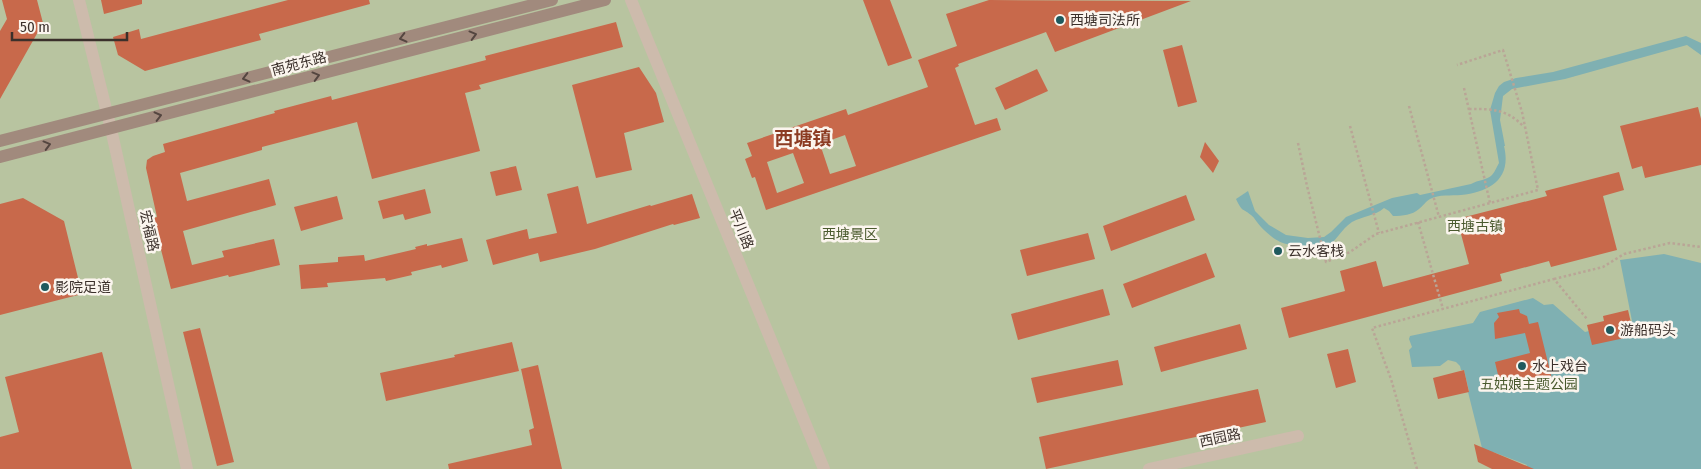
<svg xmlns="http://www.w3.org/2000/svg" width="1701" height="469" font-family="'Fira Sans Condensed','Noto Sans SC',sans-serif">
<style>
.green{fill:#b8c4a0}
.water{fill:#7fb0b2}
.building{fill:#c8694b;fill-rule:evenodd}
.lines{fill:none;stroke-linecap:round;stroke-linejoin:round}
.path{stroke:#b9a596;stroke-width:2.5;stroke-dasharray:2.5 2.5;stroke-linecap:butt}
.minor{stroke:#cdbbac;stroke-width:12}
.tertiary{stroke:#cdbbac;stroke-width:12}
.secondary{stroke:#a18a7d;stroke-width:12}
.oneway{stroke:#544640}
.poi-dot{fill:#1f5a5e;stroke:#fbf5ee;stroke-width:2}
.labels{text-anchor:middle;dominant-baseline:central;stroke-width:5;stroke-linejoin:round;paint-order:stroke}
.poi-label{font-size:14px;fill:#3b302b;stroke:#fbf5ee;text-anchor:start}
.street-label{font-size:14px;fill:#3b302b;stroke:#fbf5ee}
.park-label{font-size:14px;fill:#4a5a2e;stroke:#fbf5ee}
.district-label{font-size:19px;font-weight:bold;fill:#8c3b22;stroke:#fbf5ee}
</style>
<rect width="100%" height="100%" fill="#f4ebe1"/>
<path class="green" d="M 0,0 L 1701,0 L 1701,469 L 0,469 Z"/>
<path class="water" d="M 1686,36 L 1701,43 L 1701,55 L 1687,45 L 1565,79 L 1512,89 L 1503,96 L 1500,120 L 1505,146 L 1504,146 C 1512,179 1490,192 1461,195 C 1451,196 1439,194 1430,199 C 1426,201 1423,206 1419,209 C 1412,215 1403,216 1393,216 L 1389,211 L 1384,208 C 1375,216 1363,216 1352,222 C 1341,229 1336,243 1324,248 C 1318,250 1314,246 1309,246 C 1285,246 1278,244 1261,227 C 1257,223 1255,218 1251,215 C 1241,207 1243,213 1236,199 L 1248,191 L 1255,211 L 1269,225 L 1286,235 L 1308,238 L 1324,237 L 1331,232 L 1346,217 L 1392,198 L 1417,193 L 1420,195 L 1471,184 C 1478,180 1487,180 1492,175 C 1495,172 1497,166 1499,163 L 1490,110 L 1495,93 L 1499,86 L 1504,82 L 1516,78 L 1553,72 Z
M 1664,254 L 1701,263 L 1701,469 L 1525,469 L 1527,465 L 1493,452 L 1484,456 L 1468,392 L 1469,391 L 1464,370 L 1461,370 L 1460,366 L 1456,362 L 1448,360 L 1440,366 L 1412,367 L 1409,350 L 1412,347 L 1409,339 L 1410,336 L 1473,323 L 1480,312 L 1533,298 L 1544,305 L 1553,304 L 1585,332 L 1632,321 L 1620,260 Z"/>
<path class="building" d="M 2,0 L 37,0 L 43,23 L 0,99 L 0,31 L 7,19 Z
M 101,0 L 142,0 L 142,4 L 104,14 Z
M 288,0 L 369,0 L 370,4 L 259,34 L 261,40 L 145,71 L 118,55 L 113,37 L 139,29 L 141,39 Z
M 863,0 L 890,0 L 912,58 L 888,66 Z
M 989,0 L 1191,1 L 1055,52 L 1046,32 L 958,64 L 959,66 L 955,68 L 975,125 L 997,118 L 1001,130 L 766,210 L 755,177 L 752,178 L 745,159 L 752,156 L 747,143 L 846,109 L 848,115 L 928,87 L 918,60 L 957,46 L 946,14 ZM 845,135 L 856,166 L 830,174 L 820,144 ZM 793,153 L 804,183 L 777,193 L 767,162 Z
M 616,22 L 623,47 L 479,85 L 481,89 L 465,93 L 480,151 L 372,179 L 357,122 L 262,147 L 262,150 L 180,173 L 187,201 L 269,179 L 276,205 L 183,231 L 192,265 L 224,257 L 222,251 L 274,239 L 280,265 L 229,277 L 228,275 L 171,289 L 153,218 L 157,217 L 146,168 L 147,160 L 153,156 L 165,152 L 163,144 L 275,113 L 274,111 L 331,96 L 332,100 L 486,60 L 485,56 Z
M 1182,45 L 1197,102 L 1178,107 L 1163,50 Z
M 639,67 L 656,93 L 664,122 L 624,133 L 632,170 L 596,178 L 572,85 Z
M 1037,69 L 1048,91 L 1005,110 L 995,88 Z
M 1698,107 L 1701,119 L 1701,165 L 1645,178 L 1642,166 L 1632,169 L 1620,126 Z
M 1205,142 L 1219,161 L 1213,173 L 1200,157 Z
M 516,166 L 522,190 L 496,196 L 490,172 Z
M 1619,172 L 1624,190 L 1603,196 L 1617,250 L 1551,267 L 1549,261 L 1500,274 L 1502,281 L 1289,338 L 1281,308 L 1345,291 L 1340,271 L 1376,261 L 1383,287 L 1469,264 L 1457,219 L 1547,196 L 1545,191 Z
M 578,186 L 587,224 L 650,205 L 651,206 L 692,194 L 700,218 L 674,225 L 673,224 L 595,249 L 540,262 L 538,253 L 493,265 L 486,240 L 527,229 L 529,239 L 557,233 L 547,194 Z
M 425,189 L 431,213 L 405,220 L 403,214 L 383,219 L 378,201 Z
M 1186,195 L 1195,220 L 1111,251 L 1103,226 Z
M 337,196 L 343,219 L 301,231 L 294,207 Z
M 23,198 L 64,221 L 82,294 L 0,315 L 0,204 Z
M 1088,233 L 1095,259 L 1027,276 L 1020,250 Z
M 462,238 L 468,261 L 442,268 L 441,265 L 411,272 L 412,275 L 386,281 L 385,278 L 327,283 L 328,287 L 301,289 L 299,265 L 338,262 L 338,257 L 364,255 L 365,261 L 416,249 L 415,247 L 427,244 L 427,246 Z
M 1206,253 L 1215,277 L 1132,308 L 1123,284 Z
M 1103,289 L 1110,315 L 1018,340 L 1011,314 Z
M 1519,309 L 1520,313 L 1527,316 L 1529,324 L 1538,322 L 1552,379 L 1502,392 L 1495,362 L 1530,353 L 1525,333 L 1495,339 L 1494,323 L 1499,317 L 1497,313 Z
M 1628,310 L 1634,336 L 1592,345 L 1587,325 L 1604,321 L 1603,316 Z
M 1240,324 L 1247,349 L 1161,372 L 1154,347 Z
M 200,328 L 234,462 L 217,466 L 183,332 Z
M 512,342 L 519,371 L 386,401 L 380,373 L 455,357 L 454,355 Z
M 1348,349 L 1356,382 L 1336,388 L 1327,354 Z
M 102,352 L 132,469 L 0,469 L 0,437 L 19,432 L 5,377 Z
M 1118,360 L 1123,385 L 1037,403 L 1031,378 Z
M 538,365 L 562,469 L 449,469 L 448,464 L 532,445 L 529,430 L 534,428 L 521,369 Z
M 1464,370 L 1469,392 L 1438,399 L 1433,378 Z
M 1258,389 L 1266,422 L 1046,469 L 1039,437 Z
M 1474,444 L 1534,469 L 1492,469 L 1478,462 Z"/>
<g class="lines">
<path class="path" d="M 1464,88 L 1490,203
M 1409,106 L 1439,217
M 1469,109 C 1493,109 1507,109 1524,127
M 1350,126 L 1379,233
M 1298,143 L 1307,186 L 1326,262 L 1350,252 L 1376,234 L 1538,190 L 1522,112 L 1503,50 L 1457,65
M 1418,222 L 1443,309
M 1554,279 L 1603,267 L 1624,254 L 1670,243 L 1701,247
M 1417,469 L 1391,379 L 1372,328 L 1554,279 L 1587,319"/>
<path class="minor" d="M 631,0 L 824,469
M 111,129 L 187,469
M 1149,469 L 1298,436"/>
<path class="tertiary" d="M 79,0 L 111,129"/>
<path class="secondary" d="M 0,141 L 552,0
M 0,157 L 605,0"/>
</g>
<defs><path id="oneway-chevron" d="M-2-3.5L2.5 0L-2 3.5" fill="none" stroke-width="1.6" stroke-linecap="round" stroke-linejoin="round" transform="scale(1.25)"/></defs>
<g class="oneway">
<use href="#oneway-chevron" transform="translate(473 35) rotate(-15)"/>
<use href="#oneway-chevron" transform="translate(403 38) rotate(166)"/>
<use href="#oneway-chevron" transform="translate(316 76) rotate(-15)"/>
<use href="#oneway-chevron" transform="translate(246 78) rotate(166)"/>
<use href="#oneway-chevron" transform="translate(158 116) rotate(-14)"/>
<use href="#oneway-chevron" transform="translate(47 145) rotate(-15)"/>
</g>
<g class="poi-dot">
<circle cx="1060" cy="20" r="5"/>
<circle cx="1278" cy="251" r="5"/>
<circle cx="45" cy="287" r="5"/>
<circle cx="1610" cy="330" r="5"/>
<circle cx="1522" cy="366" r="5"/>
</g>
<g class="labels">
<g class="poi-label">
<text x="1070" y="20">西塘司法所</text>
<text x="1288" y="251">云水客栈</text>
<text x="55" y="287">影院足道</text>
<text x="1620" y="330">游船码头</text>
<text x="1532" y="366">水上戏台</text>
</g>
<g class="street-label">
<text transform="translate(299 64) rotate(-15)">南苑东路</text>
<text transform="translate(741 229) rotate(68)">平川路</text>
<text transform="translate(149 231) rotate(77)">宏福路</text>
<text transform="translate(1220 438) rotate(-12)">西园路</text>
</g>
<g class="park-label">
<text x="1475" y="226">西塘古镇</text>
<text x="850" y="234">西塘景区</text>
<text x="1529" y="384">五姑娘主题公园</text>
</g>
<g class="district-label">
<text x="803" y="138">西塘镇</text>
</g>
</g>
<path d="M12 32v8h115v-8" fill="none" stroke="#3b302b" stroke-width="2.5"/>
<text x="20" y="32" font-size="15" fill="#3b302b" stroke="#fbf5ee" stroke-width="4" paint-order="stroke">50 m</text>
</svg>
